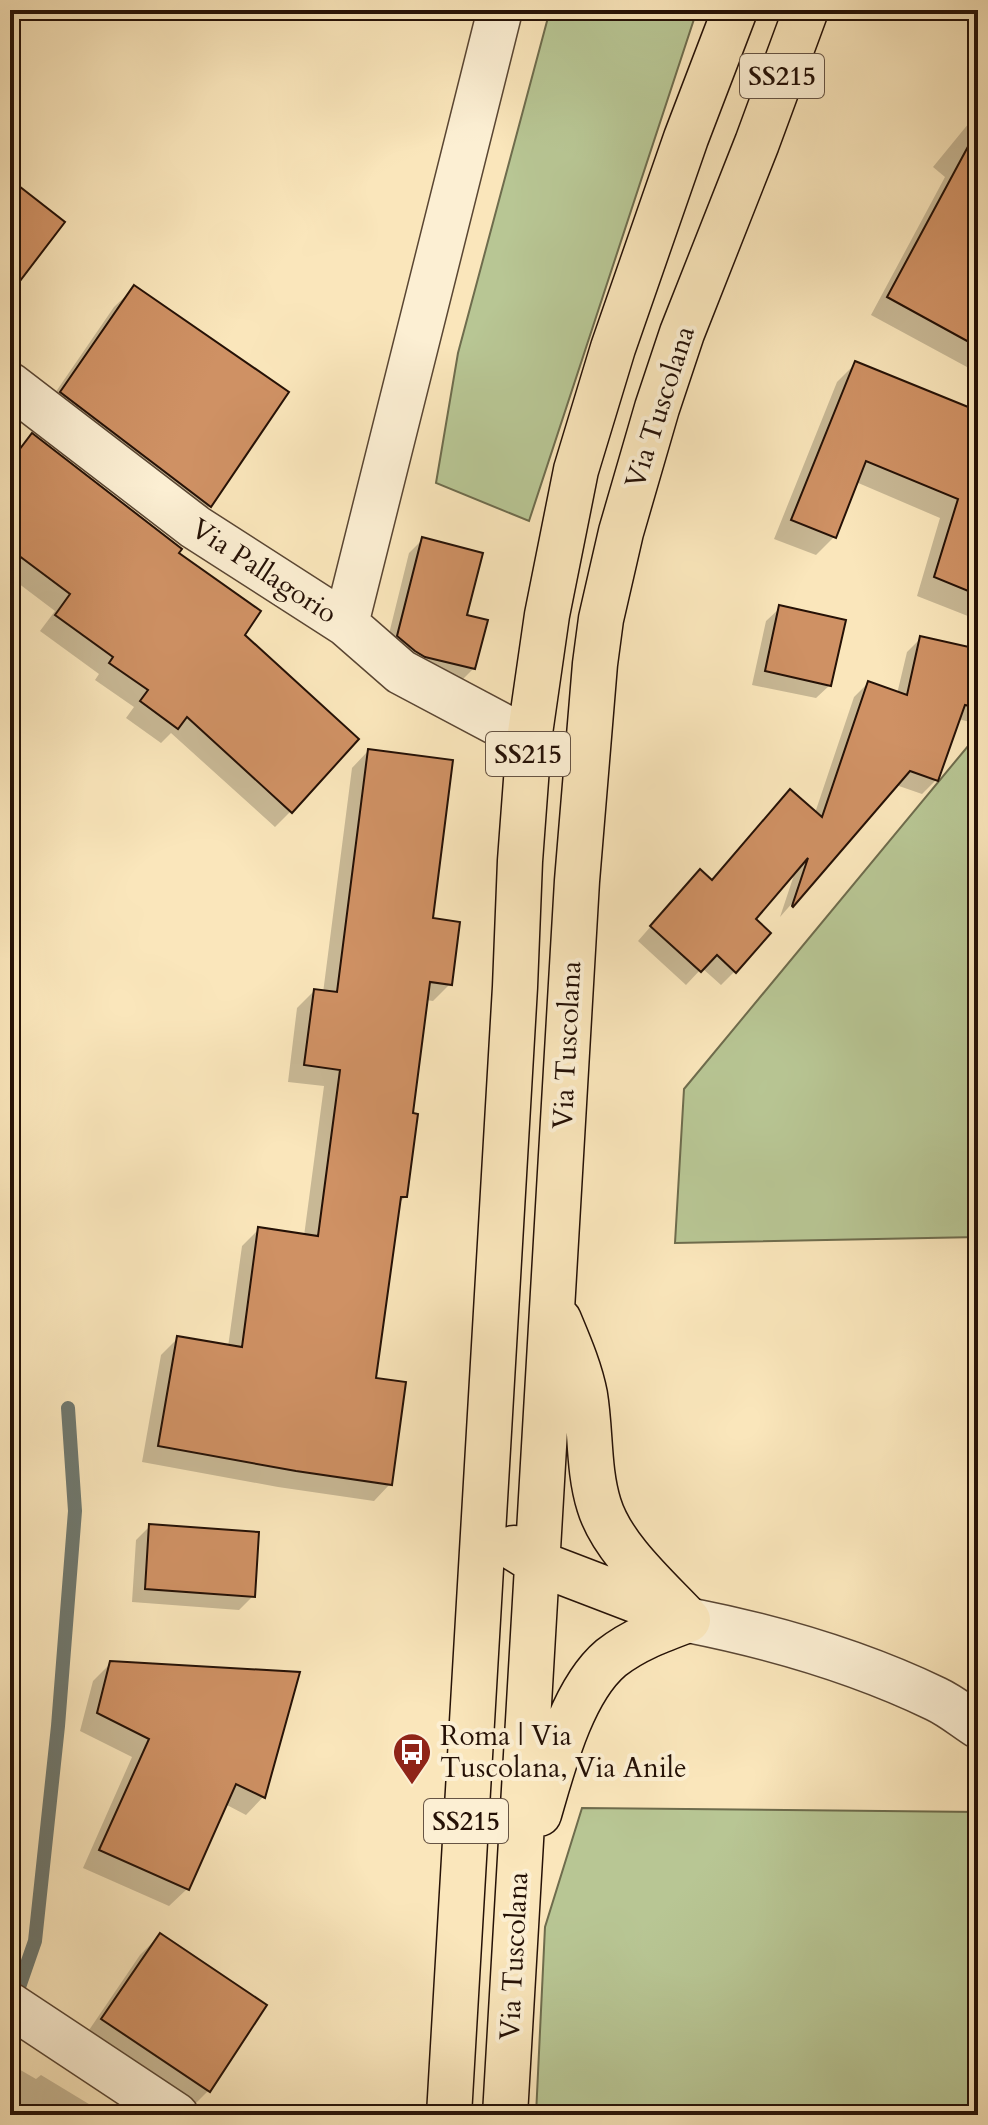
<svg xmlns="http://www.w3.org/2000/svg" width="988" height="2125" font-family="Cardo,serif">
<style>
.green{fill:#b8c694;stroke:#6e6c4d;stroke-width:2}
.shadow{fill:#0003}
.lines{fill:none;stroke-linecap:round;stroke-linejoin:round}
.stream{stroke:#6f7970;stroke-width:14}
.building{fill:#cf9164;stroke:#251106;stroke-width:2}
.street-casing{stroke:#5a4633;stroke-width:47}
.primary-casing{stroke:#251106;stroke-width:47}
.street{stroke:#fcefd3;stroke-width:44}
.primary{stroke:#fae6bb;stroke-width:44}
.labels{text-anchor:middle;dominant-baseline:central;stroke-width:8;stroke-linejoin:round;paint-order:stroke}
.shield{fill:#fcefd3;stroke:#665444;stroke-width:2}
.shield-label{font-size:26px;font-weight:bold;fill:#251106}
.street-label{font-size:28px;fill:#251106;stroke:#fcefd3}
.poi-label{font-size:28px;fill:#251106;stroke:#fcefd3;text-anchor:start}
</style>
<rect width="100%" height="100%" fill="#fae6bb"/>
<filter id="stains"><feTurbulence type="fractalNoise" baseFrequency=".0025" numOctaves="4"/><feColorMatrix values="0 0 0 0 .2 0 0 0 0 .09 0 0 0 0 .02 0 0 0 .5 -.17"/></filter>
<radialGradient id="worn" r=".72"><stop offset=".6" stop-color="#630" stop-opacity="0"/><stop offset="1" stop-color="#630" stop-opacity=".3"/></radialGradient>
<path class="green" d="M 550,10 L 697,10 L 529,521 L 436,483 L 458,353 Z
M 978,734 L 978,1237 L 675,1243 L 684,1089 Z
M 582,1808 L 978,1812 L 978,2115 L 536,2115 L 545,1927 Z"/>
<path class="shadow" d="M 978,112 L 978,373 L 871,315 L 945,177 L 933,167 Z
M 134,288 L 287,393 L 209,506 L 190,525 L 42,412 L 114,307 Z
M 856,363 L 978,414 L 978,620 L 917,596 L 940,518 L 856,482 L 834,537 L 816,555 L 774,539 L 837,382 Z
M 32,436 L 177,553 L 242,635 L 291,811 L 275,827 L 171,733 L 161,743 L 126,718 L 134,707 L 95,680 L 99,674 L 40,631 L 55,611 L 10,577 L 10,460 Z
M 423,539 L 465,617 L 474,668 L 460,682 L 385,650 L 409,553 Z
M 780,608 L 830,685 L 816,698 L 752,685 L 766,621 Z
M 921,638 L 978,651 L 978,724 L 958,719 L 936,780 L 922,794 L 896,785 L 780,917 L 796,869 L 753,919 L 735,971 L 721,985 L 702,968 L 686,985 L 638,941 L 686,886 L 711,882 L 776,805 L 815,813 L 854,697 L 868,683 L 897,694 L 907,652 Z
M 368,751 L 431,920 L 450,984 L 433,1001 L 426,1000 L 411,1115 L 405,1197 L 398,1204 L 374,1379 L 390,1484 L 374,1501 L 278,1487 L 142,1462 L 161,1355 L 178,1338 L 228,1347 L 242,1246 L 259,1229 L 304,1236 L 324,1086 L 288,1082 L 297,1008 L 314,991 L 323,993 L 352,768 Z
M 150,1526 L 253,1596 L 239,1610 L 132,1602 L 136,1540 Z
M 111,1663 L 263,1797 L 246,1815 L 225,1804 L 187,1889 L 169,1906 L 83,1868 L 132,1757 L 80,1731 L 93,1681 Z
M 160,1935 L 208,2091 L 189,2110 L 83,2039 L 140,1955 Z
M 10,2064 L 36,2079 L 41,2075 L 107,2115 L 10,2115 Z"/>
<g class="lines">
<path class="stream" d="M 18,1990 L 35,1941 L 58,1726 L 75,1511 L 68,1408"/>
</g>
<path class="building" d="M 978,128 L 978,347 L 887,297 Z
M 10,179 L 65,222 L 10,294 Z
M 134,285 L 289,392 L 211,507 L 60,392 Z
M 855,361 L 978,411 L 978,595 L 934,577 L 958,499 L 866,461 L 836,538 L 791,520 Z
M 32,433 L 182,549 L 179,553 L 261,611 L 245,635 L 359,739 L 292,813 L 187,717 L 178,729 L 140,701 L 148,690 L 109,663 L 113,657 L 55,615 L 70,594 L 10,549 L 10,462 Z
M 422,537 L 483,553 L 467,615 L 488,620 L 475,669 L 425,657 L 415,651 L 397,636 Z
M 779,605 L 846,620 L 831,686 L 765,671 Z
M 920,636 L 978,649 L 978,708 L 965,705 L 938,781 L 910,771 L 793,907 L 792,906 L 808,858 L 756,919 L 771,933 L 736,973 L 717,955 L 701,972 L 650,926 L 700,869 L 712,880 L 790,789 L 822,817 L 868,681 L 907,695 Z
M 368,749 L 453,760 L 433,918 L 460,922 L 452,985 L 430,982 L 413,1113 L 418,1114 L 407,1197 L 401,1197 L 376,1378 L 406,1382 L 392,1485 L 296,1471 L 158,1446 L 177,1336 L 242,1347 L 258,1227 L 318,1236 L 340,1070 L 304,1065 L 314,989 L 337,992 Z
M 149,1524 L 259,1532 L 255,1597 L 145,1589 Z
M 110,1661 L 300,1672 L 265,1798 L 236,1784 L 189,1890 L 99,1850 L 149,1739 L 97,1713 Z
M 160,1933 L 267,2005 L 210,2092 L 101,2019 Z"/>
<g class="lines">
<defs>
<path id="street" d="M 10,385 L 195,527 L 346,624 L 401,672 L 529,740
M 346,624 L 500,10
M 688,1620 C 774,1637 857,1661 936,1699 C 951,1706 964,1717 978,1726
M 10,2005 L 176,2115"/>
<path id="primary" d="M 559,1320 C 569,1344 580,1369 585,1395 C 591,1431 588,1470 599,1505 C 612,1548 658,1588 688,1620
M 514,1548 L 538,1563 L 679,1617
M 539,1814 C 553,1766 572,1691 611,1658 C 634,1640 661,1630 688,1620
M 449,2115 L 515,987 L 520,861 L 529,740 L 547,615 L 576,470 L 613,348 L 686,138 L 735,10
M 505,2115 L 577,881 L 595,664 L 601,619 L 621,532 L 657,408 L 682,333 L 757,143 L 806,10"/>
</defs>
<use href="#street" class="street-casing"/>
<use href="#primary" class="primary-casing"/>
<use href="#street" class="street"/>
<use href="#primary" class="primary"/>
</g>
<defs>
<symbol id="bus-pin" viewBox="-11 -11 22 30"><path d="M0 17L-7.5 6A9.5 9.5 0 1 1 7.5 6Z" fill="#8f2418" stroke="#fcefd3"/><path d="M-5-6H5V4H4V6H2V4H-2V6H-4V4H-5ZM-3.5-4V0h7V-4ZM-3.5 1.2v1.5H-2V1.2ZM2 1.2v1.5H3.5V1.2Z" fill="#fff"/></symbol>
</defs>
<g fill-rule="evenodd">
<use href="#bus-pin" x="390" y="1730" width="44" height="60"/>
</g>
<g class="labels">
<g class="shield">
<rect x="740" y="54" width="84" height="44" rx="6"/>
<rect x="486" y="732" width="84" height="44" rx="6"/>
<rect x="424" y="1799" width="84" height="44" rx="6"/>
</g>
<g class="shield-label">
<text x="782" y="76">SS215</text>
<text x="528" y="754">SS215</text>
<text x="466" y="1821">SS215</text>
</g>
<g class="street-label">
<text transform="translate(660 407) rotate(-72)">Via Tuscolana</text>
<text transform="translate(264 571) rotate(33)">Via Pallagorio</text>
<text transform="translate(567 1045) rotate(-87)">Via Tuscolana</text>
<text transform="translate(514 1956) rotate(-87)">Via Tuscolana</text>
</g>
<g class="poi-label">
<text x="440" y="1736">Roma | Via<tspan x="440" dy="32">Tuscolana, Via Anile</tspan></text>
</g>
</g>
<rect width="988" height="2125" fill="none" stroke="#fae6bb" stroke-width="40"/>
<rect x="12" y="12" width="964" height="2101" fill="none" stroke="#251106" stroke-width="4"/>
<rect x="20" y="20" width="948" height="2085" fill="none" stroke="#251106" stroke-width="2"/>
<rect width="100%" height="100%" filter="url(#stains)"/>
<rect width="100%" height="100%" fill="url(#worn)"/>
</svg>
